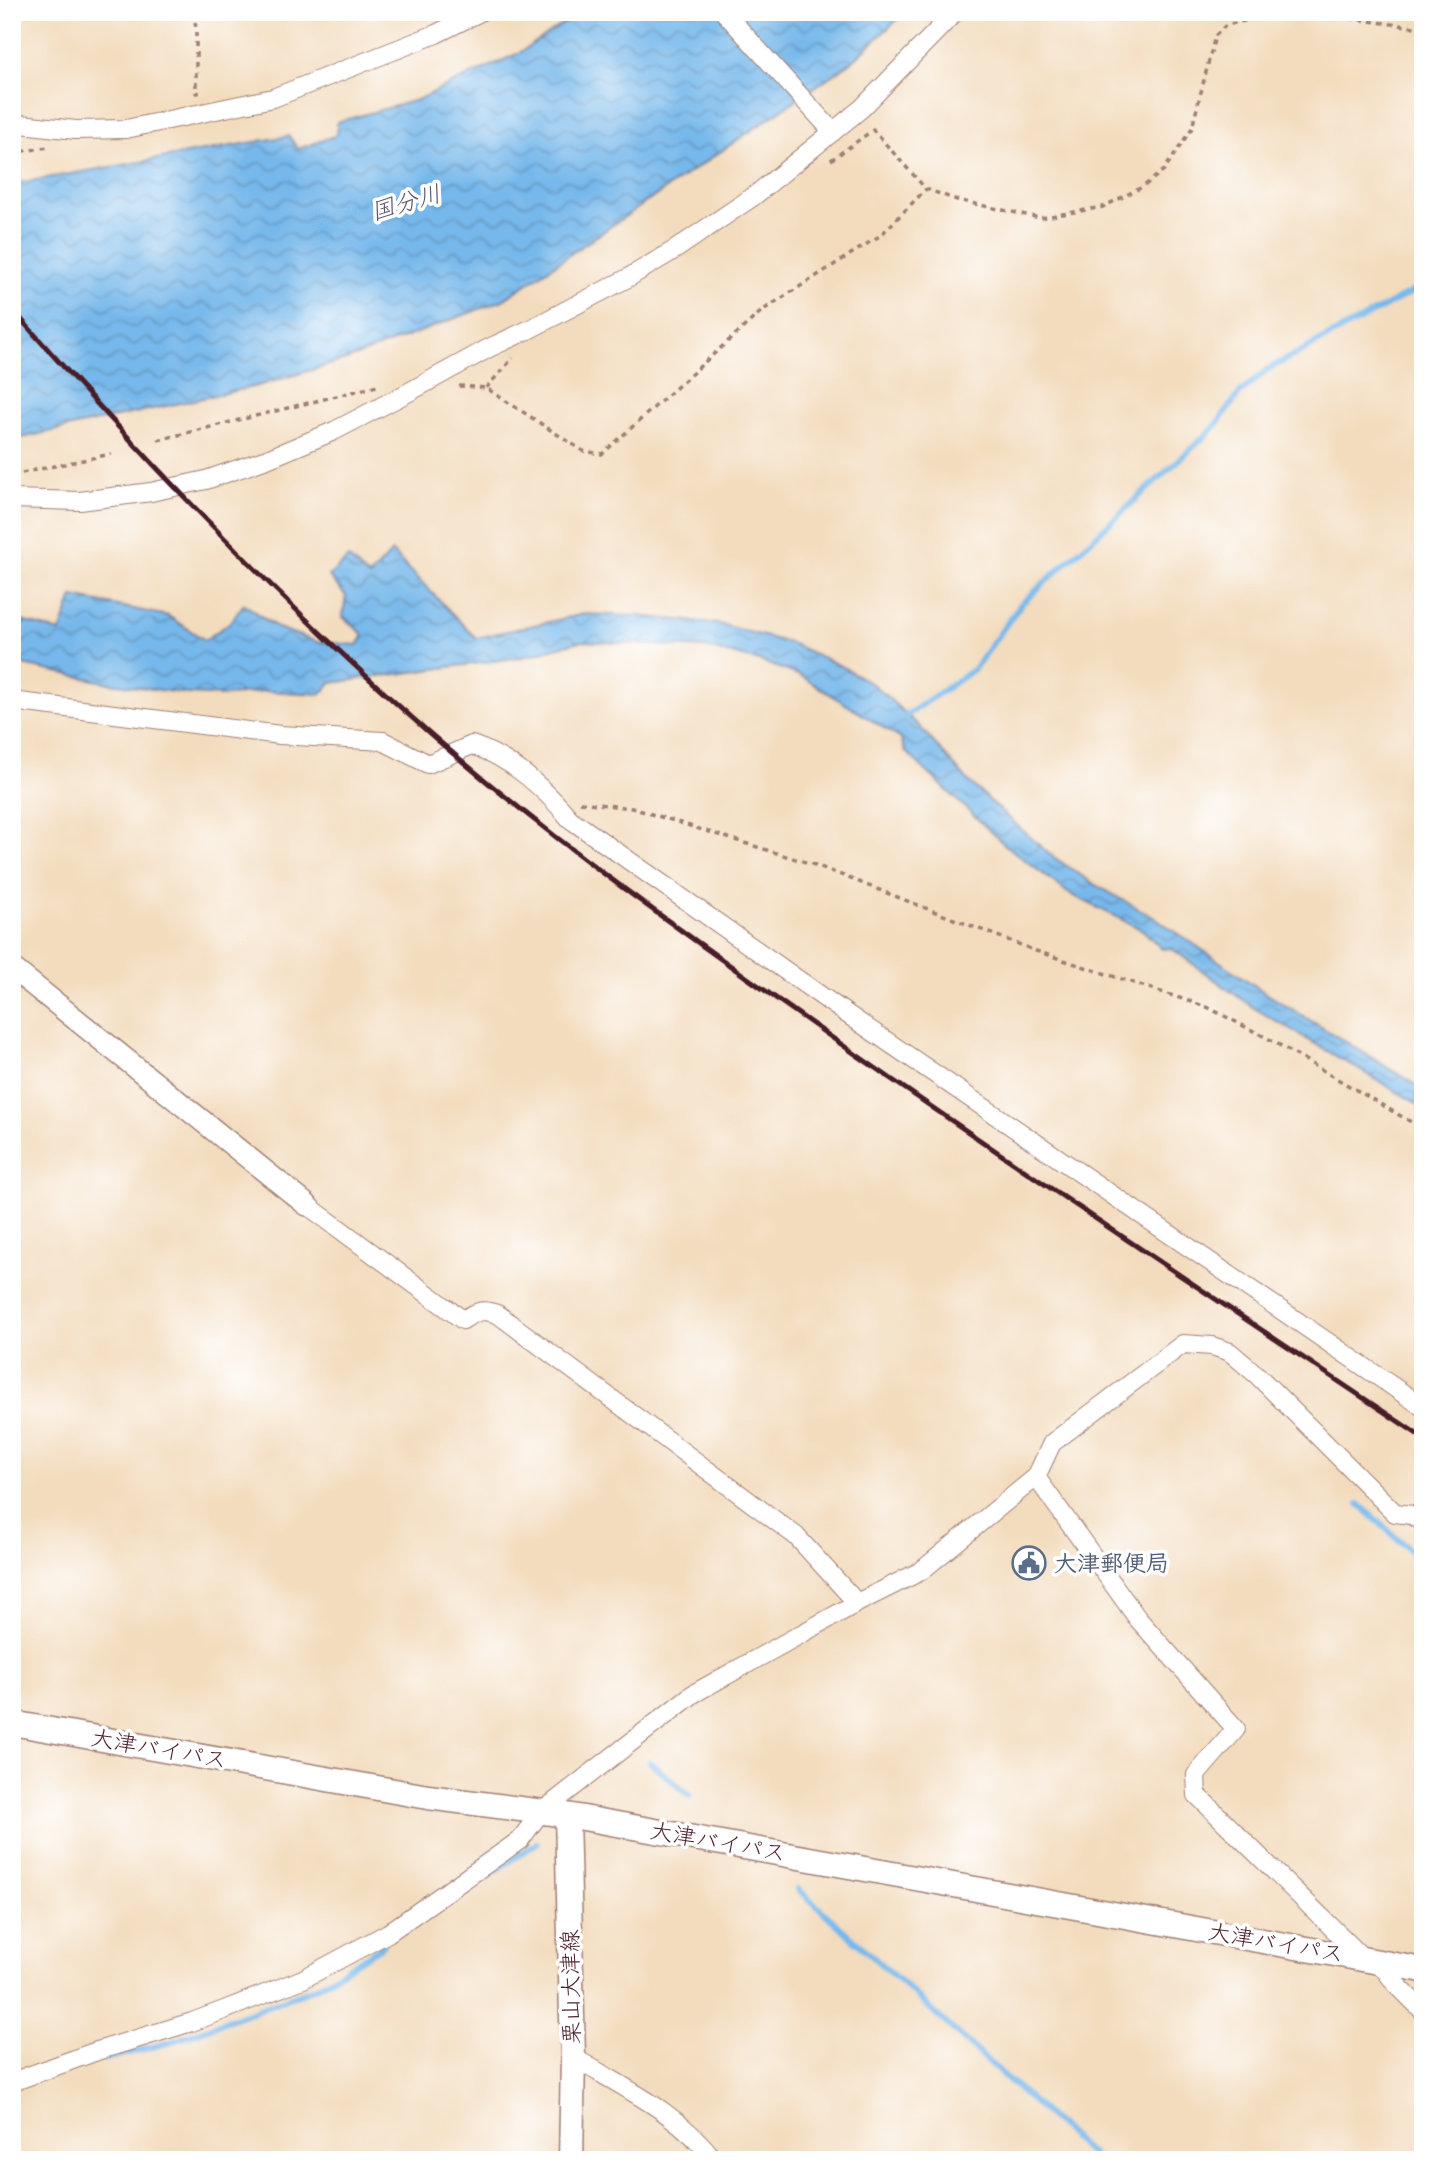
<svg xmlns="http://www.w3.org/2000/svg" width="1435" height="2172" font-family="Pangolin,'Klee One',sans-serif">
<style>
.water{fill:url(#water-waves);stroke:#606c8b;stroke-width:2}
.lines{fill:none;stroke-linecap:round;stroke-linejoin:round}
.stream{stroke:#76b8eb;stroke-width:6}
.minor-casing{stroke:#9e7e74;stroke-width:20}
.tertiary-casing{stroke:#9e7e74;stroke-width:24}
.secondary-casing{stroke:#9e7e74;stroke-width:27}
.path{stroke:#9e7e74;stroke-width:3.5;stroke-dasharray:5 5;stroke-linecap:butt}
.minor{stroke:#fff;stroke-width:18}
.tertiary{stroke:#fff;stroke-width:21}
.secondary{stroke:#fff;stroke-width:24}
.rail{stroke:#4a1f2b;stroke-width:5}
.labels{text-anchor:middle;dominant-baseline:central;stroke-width:7;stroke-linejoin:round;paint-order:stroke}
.service-label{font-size:23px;font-weight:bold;fill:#4e5e75;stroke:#fff;text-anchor:start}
.street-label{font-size:23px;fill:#4a1f2b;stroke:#fff}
.water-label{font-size:24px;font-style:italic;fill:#59556e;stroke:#fff}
</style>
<defs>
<pattern id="water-waves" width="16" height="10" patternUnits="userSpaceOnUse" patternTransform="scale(1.75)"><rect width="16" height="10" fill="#76b8eb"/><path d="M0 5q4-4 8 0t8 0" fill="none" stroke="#6395bf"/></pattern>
</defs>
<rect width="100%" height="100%" fill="#fff"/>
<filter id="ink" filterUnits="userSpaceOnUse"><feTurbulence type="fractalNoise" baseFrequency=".0143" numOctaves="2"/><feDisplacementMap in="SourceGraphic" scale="14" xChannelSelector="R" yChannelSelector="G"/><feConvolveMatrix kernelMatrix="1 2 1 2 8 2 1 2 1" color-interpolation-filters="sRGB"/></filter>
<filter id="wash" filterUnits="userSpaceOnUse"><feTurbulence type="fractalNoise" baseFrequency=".00686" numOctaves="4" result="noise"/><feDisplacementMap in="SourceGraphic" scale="28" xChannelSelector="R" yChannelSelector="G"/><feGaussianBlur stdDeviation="1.57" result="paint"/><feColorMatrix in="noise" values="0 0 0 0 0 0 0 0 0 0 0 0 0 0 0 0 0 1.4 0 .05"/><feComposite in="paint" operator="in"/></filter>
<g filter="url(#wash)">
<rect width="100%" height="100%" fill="#f3dcbd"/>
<path class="water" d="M 581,12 L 906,12 L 850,63 L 503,300 L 346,360 L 257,386 L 12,440 L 12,184 L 289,136 L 298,149 L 337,135 L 337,122 L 417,100 L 519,53 Z
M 392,552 L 476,638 L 584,614 L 638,616 L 719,624 L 790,643 L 843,667 L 875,686 L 918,725 L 970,783 L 1049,854 L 1094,884 L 1160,921 L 1267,994 L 1423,1089 L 1423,1107 L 1254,1008 L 1171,948 L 1162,949 L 1143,930 L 1068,893 L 1004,844 L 905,751 L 901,739 L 801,676 L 760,661 L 706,648 L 580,641 L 523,657 L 331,683 L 321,694 L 264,691 L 225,696 L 188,694 L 110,683 L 12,663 L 12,618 L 60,632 L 73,597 L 168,616 L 205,640 L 229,623 L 244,604 L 278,628 L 317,642 L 358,645 L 364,635 L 343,617 L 346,596 L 329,576 L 348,558 L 369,577 Z"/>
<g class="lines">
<path class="stream" d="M 900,720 L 974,669 L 1021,604 L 1213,429 L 1239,394 L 1268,369 L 1423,286
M 1359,1504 L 1423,1562
M 650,1762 L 690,1796
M 798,1889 L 1097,2160
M 405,1931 L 537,1843
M 104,2059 L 168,2043 L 315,1988 L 384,1945"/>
</g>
</g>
<g filter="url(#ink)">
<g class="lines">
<defs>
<path id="minor" d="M 724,12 L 833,132
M 12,123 L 76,130 L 126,129 L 273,98 L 436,34 L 480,12
M 12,499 L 80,501 L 151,492 L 206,480 L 267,459 L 334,431 L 409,392 L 489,348 L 530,329 L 626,279 L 676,249 L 754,196 L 862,108 L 955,12
M 12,701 L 280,735 L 383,741 L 428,764 L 472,745 C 510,758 544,788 570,819 L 844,1012 L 1423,1407
M 307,1205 L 463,1320 C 477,1311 483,1308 499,1315 L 796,1536 L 857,1603
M 1036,1477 L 1138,1619 L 1236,1729 L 1196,1775 L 1197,1795 L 1364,1959
M 1379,1962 L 1395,1983 L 1423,2011
M 573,2057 C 622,2087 680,2113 714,2160
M 12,2082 L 97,2051 L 192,2022 L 224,2010 L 303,1979 L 388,1933 L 520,1840 L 540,1813 L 693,1694 L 857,1603 L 921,1571 L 1036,1477 L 1052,1443 L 1183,1344 L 1212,1346 L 1230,1352 L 1257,1375 L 1395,1513 L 1412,1515 L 1423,1522"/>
<path id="tertiary" d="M 12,968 L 307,1205"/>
<path id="secondary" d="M 12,1723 L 428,1797 L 567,1815 L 1423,1970
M 567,1815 L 573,2057 L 571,2160"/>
</defs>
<use href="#minor" class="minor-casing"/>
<use href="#tertiary" class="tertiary-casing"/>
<use href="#secondary" class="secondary-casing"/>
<path class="path" d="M 194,12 L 196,30 L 196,93 L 204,92
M 12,153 L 48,147
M 831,160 L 873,130 L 926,189 L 957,200 L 1040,218 L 1103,207 L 1144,186 L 1164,170 L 1192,128 L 1215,36 L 1226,25 L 1253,19 L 1345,18 L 1423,28
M 459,386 L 486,388 L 583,451 L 602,454 L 763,310 L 881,235 L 926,189
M 486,388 L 513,358
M 158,440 L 377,386
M 12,475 L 111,454
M 580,802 L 632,808 L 815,865 L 1036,951 L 1207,1007 L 1269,1039 L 1423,1129"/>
<use href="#minor" class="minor"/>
<use href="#tertiary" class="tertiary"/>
<use href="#secondary" class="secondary"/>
<path class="rail" d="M 12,309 C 145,460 283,605 434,737 C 551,839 678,929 804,1018 C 1008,1162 1216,1299 1423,1438"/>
</g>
</g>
<defs>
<symbol id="civic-ring" viewBox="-11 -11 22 22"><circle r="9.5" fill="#fff" stroke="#5c6f8a" stroke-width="1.5"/><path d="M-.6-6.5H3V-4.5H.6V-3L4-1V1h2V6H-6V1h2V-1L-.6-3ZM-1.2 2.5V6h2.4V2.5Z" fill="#5c6f8a"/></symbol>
</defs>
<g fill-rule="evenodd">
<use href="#civic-ring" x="1010" y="1544" width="38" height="38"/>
</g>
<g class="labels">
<g class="service-label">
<text x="1054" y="1563">大津郵便局</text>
</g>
<g class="street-label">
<text transform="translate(159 1749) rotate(10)">大津バイパス</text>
<text transform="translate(718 1842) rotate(10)">大津バイパス</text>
<text transform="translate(1276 1943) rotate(10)">大津バイパス</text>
<text transform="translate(571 1987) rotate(-91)">栗山大津線</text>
</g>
<g class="water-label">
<text transform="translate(406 203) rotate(-16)">国分川</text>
</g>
</g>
<rect width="1435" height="2172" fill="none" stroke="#fff" stroke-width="42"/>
</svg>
